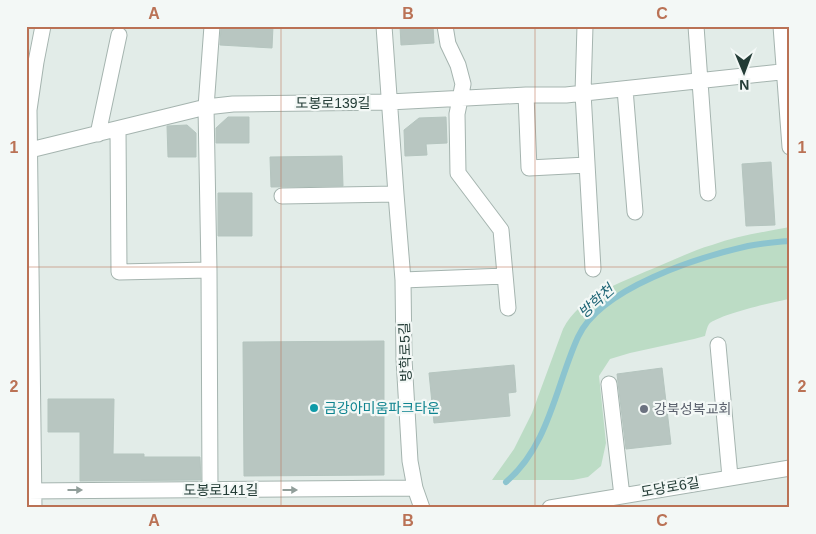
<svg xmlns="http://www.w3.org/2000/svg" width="816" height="534" font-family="Helvetica,'Noto Sans KR',sans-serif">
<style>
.green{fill:#bcdcc5}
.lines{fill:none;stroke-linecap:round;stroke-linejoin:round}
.stream{stroke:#8cc4cf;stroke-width:6}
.building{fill:#b8c6c1;stroke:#b5c5bf}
.minor-casing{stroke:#a5b4af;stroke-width:17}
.minor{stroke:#fff;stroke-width:15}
.oneway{fill:#919e9a}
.grid{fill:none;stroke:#ba7255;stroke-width:1;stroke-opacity:0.55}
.culture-dot{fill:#0f9aa8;stroke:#f3f8f6;stroke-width:2}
.worship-dot{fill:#6b7280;stroke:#f3f8f6;stroke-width:2}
.labels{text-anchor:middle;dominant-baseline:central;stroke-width:4.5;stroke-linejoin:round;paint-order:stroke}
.street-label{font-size:14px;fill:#233c36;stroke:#f3f8f6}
.culture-label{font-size:14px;fill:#0d838f;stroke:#f3f8f6;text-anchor:start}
.worship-label{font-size:14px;fill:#5b616d;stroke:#f3f8f6;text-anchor:start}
.water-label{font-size:15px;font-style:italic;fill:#1f6676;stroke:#f3f8f6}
.neatline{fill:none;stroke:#ba7255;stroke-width:2}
.grid-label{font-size:16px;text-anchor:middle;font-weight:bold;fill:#ba7255}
</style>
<rect width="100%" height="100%" fill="#e2ece8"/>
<path class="green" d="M 790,227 L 790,299 C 776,301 718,315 709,324 C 707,327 706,332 705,336 L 694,339 L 630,353 L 610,359 L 599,376 L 606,443 L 601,466 L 588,477 L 573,480 L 492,480 L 514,449 L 532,413 L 563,329 C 580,296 619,283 652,269 C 672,261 691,251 712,245 C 737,236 764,232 790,227 Z"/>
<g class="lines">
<path class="stream" d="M 506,482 C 549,446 556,385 578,337 C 600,288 699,257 748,246 C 762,243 776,242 790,241"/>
</g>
<path class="building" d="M 221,26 L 273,26 L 272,48 L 220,45 Z
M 400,26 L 433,26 L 434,43 L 401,45 Z
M 228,117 L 249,117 L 249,143 L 216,143 L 216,128 Z
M 446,117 L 447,143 L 426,144 L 427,155 L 405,156 L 404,130 L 419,118 Z
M 187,125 L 196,133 L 196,157 L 168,157 L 167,126 Z
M 342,156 L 343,186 L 271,187 L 270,157 Z
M 771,162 L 775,225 L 746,226 L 742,164 Z
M 218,193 L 252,193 L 252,236 L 218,236 Z
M 384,341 L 384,475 L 244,476 L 243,342 Z
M 514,365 L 516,392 L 508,393 L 510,416 L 434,423 L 429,373 Z
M 662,368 L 671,444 L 626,449 L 617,374 Z
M 48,399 L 114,399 L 113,454 L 144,454 L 144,457 L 200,457 L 201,480 L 80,481 L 80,432 L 48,432 Z"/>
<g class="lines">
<defs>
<path id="minor" d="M 384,26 L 396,194 L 403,280 L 404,359 L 410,461 L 415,488 L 422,508
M 445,26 L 448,44 L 458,65 L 463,84 L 457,114 L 458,173 L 501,230 L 508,308
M 585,26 L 583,93 L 593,269
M 696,26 L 708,193
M 781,26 L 790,147
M 625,89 L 635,212
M 526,95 L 529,168 L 587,165
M 118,129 L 119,272 L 209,270
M 98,134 L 119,35
M 26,151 L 206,107 L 233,104 L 389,102 L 526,95 L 566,95 L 790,71
M 282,196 L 396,194
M 403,280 L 505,276
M 718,345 L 730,477
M 609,384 L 622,496
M 210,490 L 209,270 L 206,107 L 212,26
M 26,491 L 415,488
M 34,508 L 29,110 L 36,62 L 43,26
M 550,508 L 790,468"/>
</defs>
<use href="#minor" class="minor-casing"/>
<use href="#minor" class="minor"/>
</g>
<defs><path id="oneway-solid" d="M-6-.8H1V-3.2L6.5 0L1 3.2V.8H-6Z" transform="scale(1.25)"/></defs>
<g class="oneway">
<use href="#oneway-solid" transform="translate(75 490)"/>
<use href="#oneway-solid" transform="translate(290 490)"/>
</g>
<path class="grid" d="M 281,26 L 281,508M 535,26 L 535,508M 26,267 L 790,267"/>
<circle class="culture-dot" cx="314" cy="408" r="5"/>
<circle class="worship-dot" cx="644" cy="409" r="5"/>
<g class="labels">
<g class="street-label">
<text x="333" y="103">도봉로139길</text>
<text transform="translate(405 352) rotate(-92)">방학로5길</text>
<text transform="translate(670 487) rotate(-10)">도당로6길</text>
<text x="221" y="490">도봉로141길</text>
</g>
<g class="culture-label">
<text x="324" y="408">금강아미움파크타운</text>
</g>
<g class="worship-label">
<text x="654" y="409">강북성복교회</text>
</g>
<g class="water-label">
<text transform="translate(596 301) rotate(-42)">방학천</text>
</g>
</g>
<rect width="816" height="534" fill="none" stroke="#f3f8f6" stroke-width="55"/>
<g transform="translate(744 72) rotate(179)" stroke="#f3f8f6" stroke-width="4" paint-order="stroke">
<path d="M0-4L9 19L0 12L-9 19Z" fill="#233c36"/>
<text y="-8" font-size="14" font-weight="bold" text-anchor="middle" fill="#233c36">N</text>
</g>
<rect x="28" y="28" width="760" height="478" class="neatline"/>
<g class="grid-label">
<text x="154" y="19">A</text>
<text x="408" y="19">B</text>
<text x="662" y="19">C</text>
<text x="14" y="153">1</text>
<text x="802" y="153">1</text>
<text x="14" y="392">2</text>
<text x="802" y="392">2</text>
<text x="154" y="526">A</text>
<text x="408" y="526">B</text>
<text x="662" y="526">C</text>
</g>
</svg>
